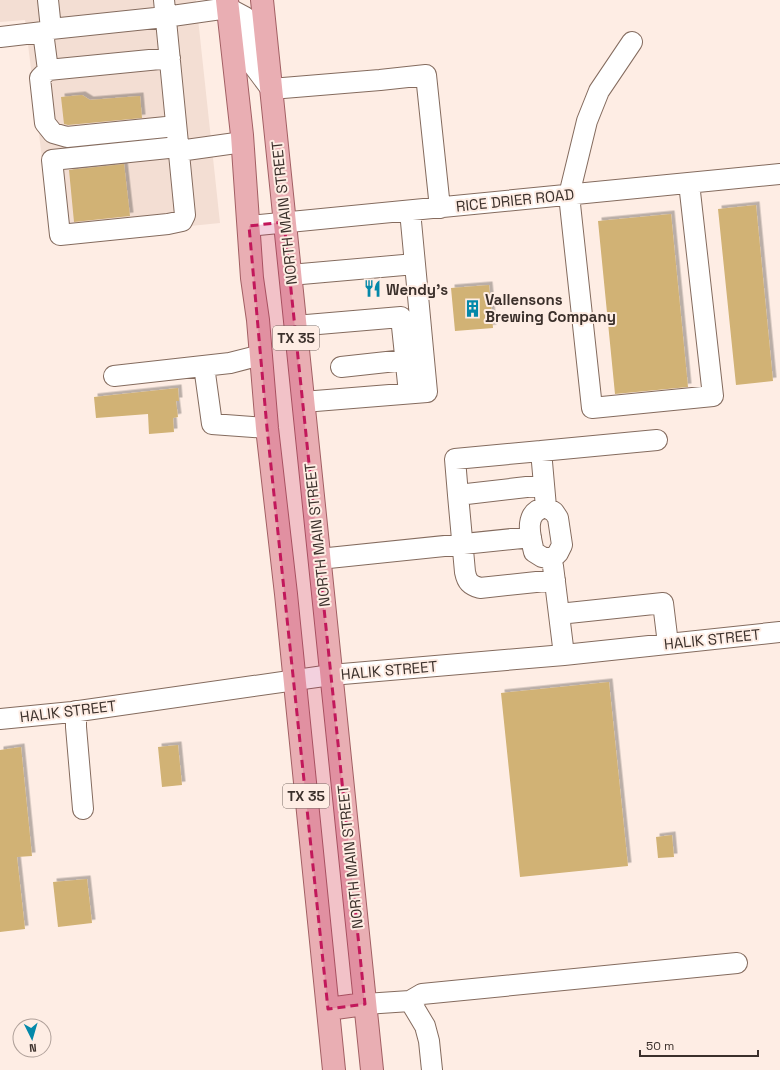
<svg xmlns="http://www.w3.org/2000/svg" width="780" height="1070" font-family="'Space Grotesk',sans-serif">
<style>
.built{fill:#f3ded3}
.building{fill:#d1b274;filter:url(#shadow)}
.lines{fill:none;stroke-linecap:round;stroke-linejoin:round}
.minor-casing{stroke:#846b5e;stroke-width:22}
.major-casing{stroke:#a25f63;stroke-width:24}
.minor{stroke:#fff;stroke-width:20}
.major{stroke:#e9aeb3;stroke-width:22}
.marked{fill:#c2185b;fill-opacity:0.2;stroke:#c2185b;stroke-width:3;stroke-dasharray:8 5;stroke-linejoin:round}
.labels{text-anchor:middle;dominant-baseline:central;stroke-width:4;stroke-linejoin:round;paint-order:stroke}
.shield{fill:#feede4;stroke:#766962;stroke-width:1}
.shield-label{font-size:14px;font-weight:bold;fill:#3b302b}
.street-label{font-size:15px;fill:#3b302b;stroke:#feede4}
.poi-label{font-size:15px;font-weight:bold;fill:#3b302b;stroke:#feede4;text-anchor:start}
</style>
<defs>
<filter id="shadow"><feDropShadow dx="3.5" dy="-3.5" stdDeviation="0" flood-color="#0004"/></filter>
</defs>
<rect width="100%" height="100%" fill="#feede4"/>
<path class="built" d="M 0,0 L 196,0 L 220,223 L 52,240 L 25,20 L 0,22 Z"/>
<path class="building" d="M 82,95 L 90,100 L 140,96 L 142,118 L 68,125 L 64,124 L 61,97 Z
M 124,164 L 130,216 L 74,222 L 69,170 Z
M 756,205 L 773,381 L 736,385 L 718,209 Z
M 671,214 L 688,387 L 615,394 L 598,221 Z
M 489,285 L 493,328 L 455,331 L 451,288 Z
M 178,388 L 179,401 L 176,401 L 178,417 L 173,418 L 174,432 L 149,434 L 148,414 L 96,418 L 94,397 Z
M 609,682 L 628,866 L 520,877 L 501,693 Z
M 178,745 L 182,785 L 162,787 L 158,747 Z
M 21,747 L 32,856 L 17,857 L 25,929 L 0,932 L 0,750 Z
M 672,835 L 674,857 L 658,858 L 656,837 Z
M 87,879 L 92,923 L 58,927 L 53,882 Z"/>
<g class="lines">
<defs>
<path id="minor" d="M 48,0 L 51,29
M 164,0 L 185,215 L 182,221 L 168,224 L 60,235 L 52,160 L 178,147
M 43,32 L 48,70
M 0,37 L 43,32 L 51,29 L 165,17 L 228,8 L 245,17 L 250,61 L 271,89 L 380,80 L 426,75 L 440,208
M 632,42 L 599,91 L 587,121 L 569,195 L 592,408 L 713,396 L 689,183
M 170,58 L 48,70 L 40,78 L 45,123 L 53,133 L 67,137 L 176,126
M 179,151 L 243,142
M 249,226 L 780,174
M 290,275 L 415,264
M 295,326 L 401,317 L 409,393
M 204,366 L 212,424 L 267,428
M 341,367 L 405,360
M 114,376 L 230,363 L 261,355
M 303,402 L 427,392 L 410,211
M 544,485 L 458,495 L 465,572 C 467,582 470,585 480,588 L 555,580
M 458,495 L 455,459 L 541,451
M 546,507 L 541,451 L 657,440
M 546,507 L 554,512 L 558,518 L 562,545 L 558,553 L 552,559 L 542,557 L 534,552 C 530,535 523,512 546,507 Z
M 319,559 L 531,537
M 553,566 L 564,655
M 559,614 L 663,603 L 668,644
M 76,711 L 76,727 L 83,809
M 0,719 L 72,712 L 331,675 L 564,655 L 780,632
M 410,1001 L 425,1026 L 429,1041 L 432,1070
M 365,1004 L 410,1001 L 422,994 L 737,963"/>
<path id="major" d="M 227,0 L 242,135 L 252,278 L 258,320 L 267,428 L 286,594 L 334,1070
M 262,0 L 372,1070
M 328,1009 L 365,1004"/>
</defs>
<use href="#minor" class="minor-casing"/>
<use href="#major" class="major-casing"/>
<use href="#minor" class="minor"/>
<use href="#major" class="major"/>
</g>
<path class="marked" d="M 284,222 L 365,1004 L 328,1009 L 267,428 L 249,226 Z"/>
<defs>
<symbol id="restaurant-bare" viewBox="-9 -9 18 18"><path d="M-5-6h1v4h1v-4h1v4h1v-4h1v5L-1.5 .5V6h-2V.5L-5-1ZM5-6V6H3V1.5H1.5Q1.5-4 5-6Z" fill="#0488a9" stroke="#feede4" stroke-width="2.5" paint-order="stroke"/></symbol>
<symbol id="building-bare" viewBox="-9 -9 18 18"><path d="M-4-6H4V6H1V3H-1V6H-4ZM-2.5-4.3h1.7v1.8h-1.7ZM.8-4.3h1.7v1.8H.8ZM-2.5-1h1.7V.8h-1.7ZM.8-1h1.7V.8H.8Z" fill="#0488a9" stroke="#feede4" stroke-width="2.5" paint-order="stroke"/></symbol>
</defs>
<g fill-rule="evenodd">
<use href="#restaurant-bare" x="360" y="276" width="25" height="25"/>
<use href="#building-bare" x="460" y="296" width="25" height="25"/>
</g>
<g class="labels">
<g class="shield">
<rect x="273" y="326" width="46" height="24" rx="3"/>
<rect x="283" y="784" width="46" height="24" rx="3"/>
</g>
<g class="shield-label">
<text x="296" y="338">TX 35</text>
<text x="306" y="796">TX 35</text>
</g>
<g class="street-label">
<text transform="translate(515 200) rotate(-6)">RICE DRIER ROAD</text>
<text transform="translate(284 213) rotate(-96)">NORTH MAIN STREET</text>
<text transform="translate(317 535) rotate(-96)">NORTH MAIN STREET</text>
<text transform="translate(712 639) rotate(-6)">HALIK STREET</text>
<text transform="translate(389 670) rotate(-5)">HALIK STREET</text>
<text transform="translate(68 711) rotate(-7)">HALIK STREET</text>
<text transform="translate(350 857) rotate(-96)">NORTH MAIN STREET</text>
</g>
<g class="poi-label">
<text x="386" y="289">Wendy's</text>
<text x="485" y="299">Vallensons<tspan x="485" dy="17">Brewing Company</tspan></text>
</g>
</g>
<g transform="translate(32 1038) rotate(175)"><circle r="19" fill="#feede4" stroke="#b0a19a"/>
<path d="M0-3L7 15L0 10L-7 15Z" fill="#0488a9"/>
<text y="-6" font-size="11" font-weight="bold" text-anchor="middle" fill="#3b302b">N</text>
</g>
<path d="M640 1050v6h118v-6" fill="none" stroke="#3b302b" stroke-width="2"/>
<text x="646" y="1050" font-size="12" fill="#3b302b" stroke="#feede4" stroke-width="3" paint-order="stroke">50 m</text>
</svg>
